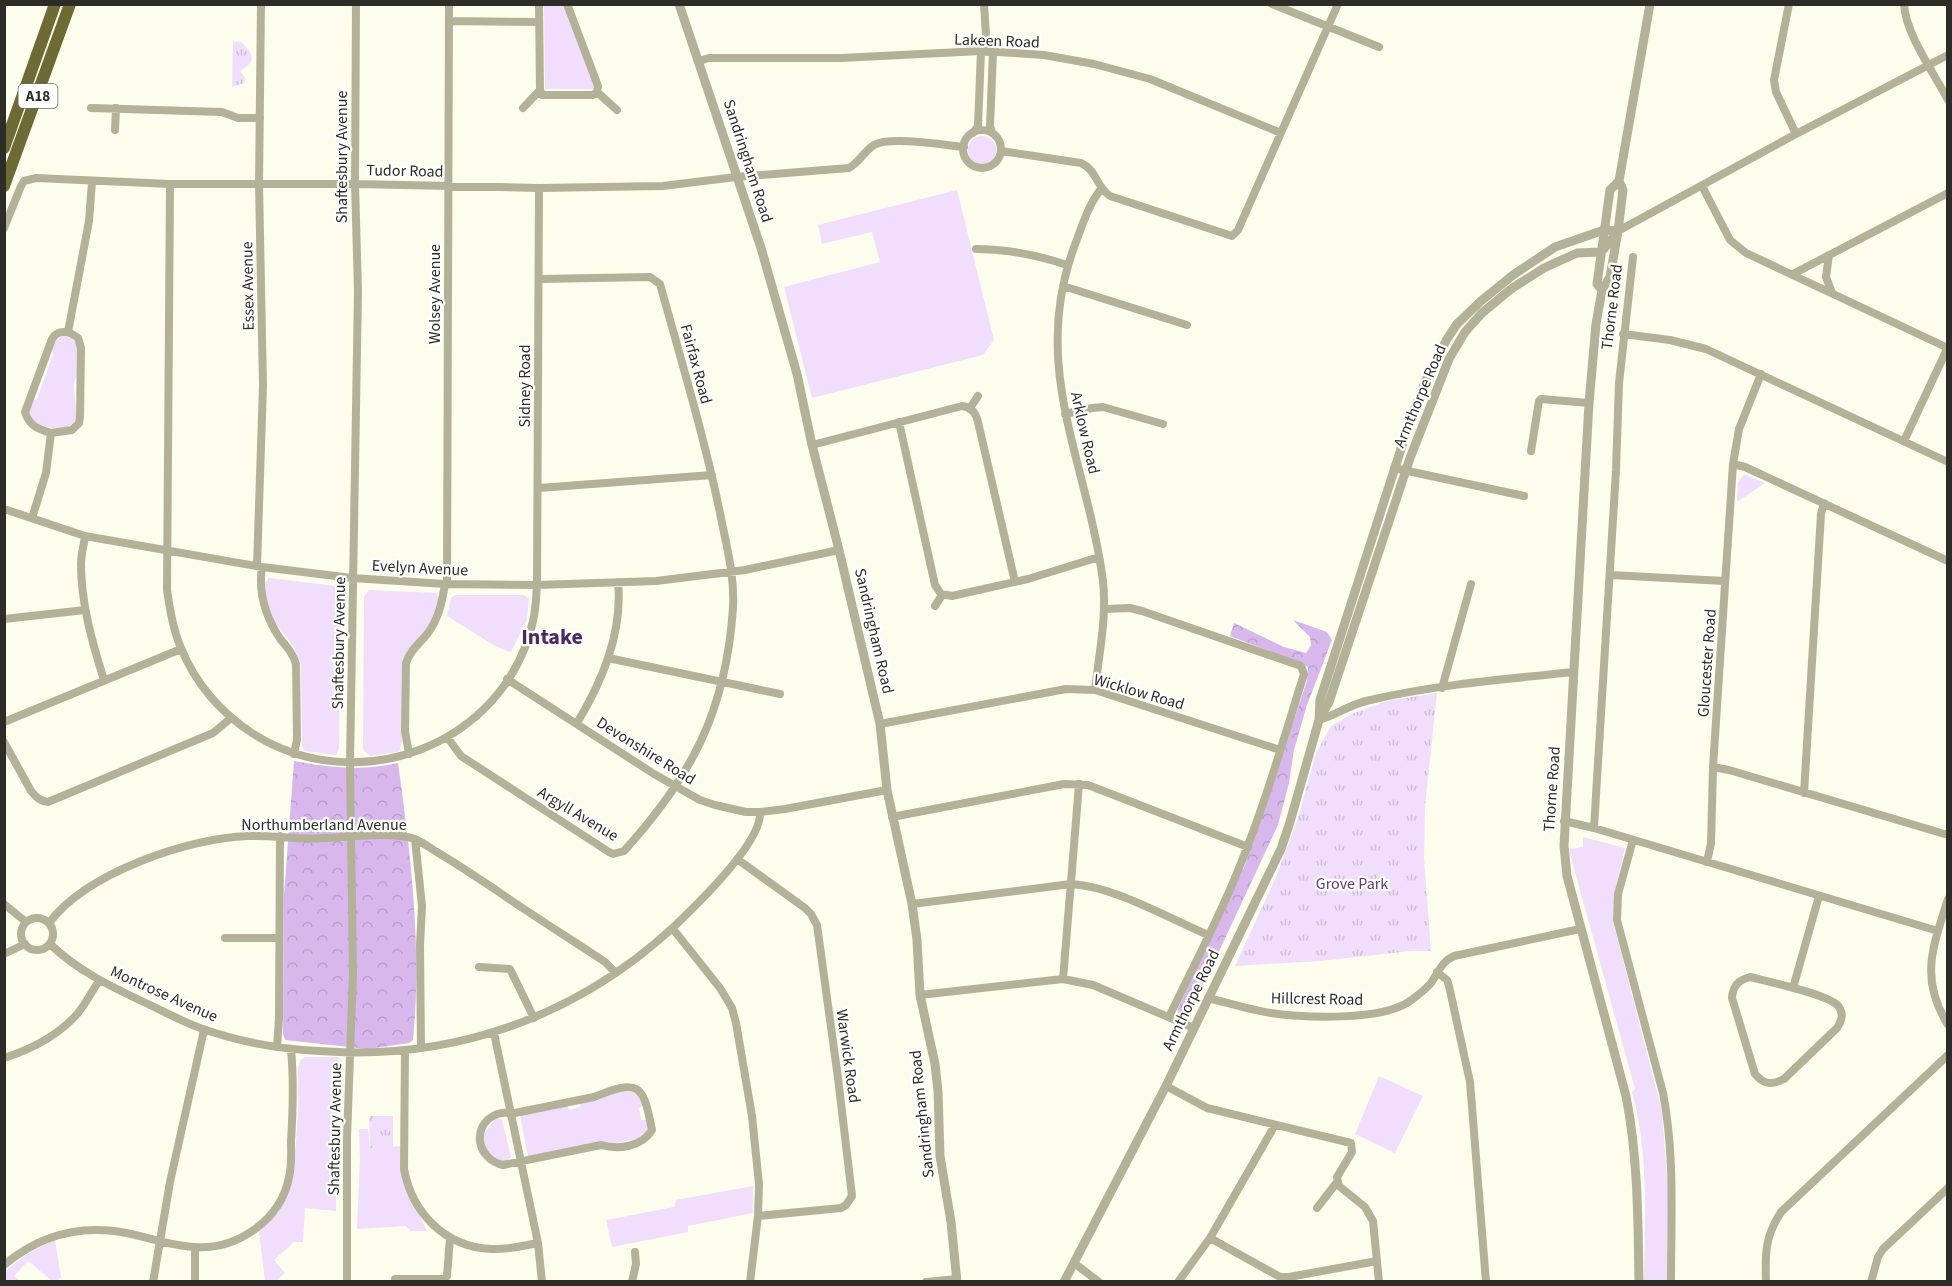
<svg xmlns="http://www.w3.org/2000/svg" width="1952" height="1286" font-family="'Source Sans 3',sans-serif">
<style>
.green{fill:#f0defc}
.forest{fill:url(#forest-crowns)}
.park{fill:url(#park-tufts)}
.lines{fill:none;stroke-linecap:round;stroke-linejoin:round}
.minor{stroke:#b3b299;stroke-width:8}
.tertiary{stroke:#b3b299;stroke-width:9}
.trunk{stroke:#6e6a36;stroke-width:12}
.labels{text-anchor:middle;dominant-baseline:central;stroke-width:4.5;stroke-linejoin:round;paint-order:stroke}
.shield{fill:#fff;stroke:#6c6c68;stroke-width:1.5}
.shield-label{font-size:15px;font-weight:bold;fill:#2d2d28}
.street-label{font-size:16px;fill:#2d2d28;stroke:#fff}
.park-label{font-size:16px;fill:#633b79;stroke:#fff}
.district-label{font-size:22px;font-weight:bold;fill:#4d2961;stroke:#fff}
</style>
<defs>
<pattern id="forest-crowns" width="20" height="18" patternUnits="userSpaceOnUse" patternTransform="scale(1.5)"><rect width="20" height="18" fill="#d8b8ec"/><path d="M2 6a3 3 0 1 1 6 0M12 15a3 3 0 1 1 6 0" fill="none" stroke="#ba9eca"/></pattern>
<pattern id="park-tufts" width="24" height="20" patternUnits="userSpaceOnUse" patternTransform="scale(1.5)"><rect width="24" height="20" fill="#f0defc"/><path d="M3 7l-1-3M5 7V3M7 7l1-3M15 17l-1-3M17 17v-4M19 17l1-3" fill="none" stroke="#cebfd8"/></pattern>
</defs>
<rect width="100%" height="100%" fill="#fdfdee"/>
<path class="green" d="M 544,5 L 564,5 L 594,86 L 593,89 L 545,89 Z
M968 150a14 14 0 1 1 28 0a14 14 0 1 1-28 0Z
M 957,190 L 994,340 L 983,355 L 812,398 L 784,287 L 880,262 L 872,232 L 822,244 L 818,225 Z
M 63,336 L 72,338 L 78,346 L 77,376 C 68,389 82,410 74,422 C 67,432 38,429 31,419 C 28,413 30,406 32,401 L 37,399 L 53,354 C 51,345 55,340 63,336 Z
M 1744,474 L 1765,483 L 1737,502 L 1738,483 Z
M 269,578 L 335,586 L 341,592 L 339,749 L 336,755 L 305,751 L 302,747 L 301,664 L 293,646 L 274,621 L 266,600 L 265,583 Z
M 369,590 L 437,593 L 440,601 L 432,622 L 404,665 L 402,741 L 400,749 L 397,752 L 370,756 L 364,751 L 363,747 L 364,597 Z
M 455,595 L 524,595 L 529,599 L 527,620 L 511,652 L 495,646 L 447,616 L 451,598 Z
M 1583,837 L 1625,848 L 1615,890 L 1613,921 L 1662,1112 L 1668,1193 L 1667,1281 L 1644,1281 C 1645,1219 1649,1153 1632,1092 L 1635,1089 L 1570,854 L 1570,849 L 1583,847 Z
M 305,1057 L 338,1057 L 342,1061 L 338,1085 L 336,1211 L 305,1208 L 303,1242 L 294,1242 L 274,1260 L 285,1273 L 276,1281 L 265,1281 L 259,1232 L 279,1212 L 288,1192 L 294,1172 L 298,1110 L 298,1067 L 301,1060 Z
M 1379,1076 L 1423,1096 L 1395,1153 L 1355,1134 Z
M 627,1090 L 636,1091 L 643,1106 L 639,1108 L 641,1120 L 647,1120 C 650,1130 646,1133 639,1139 L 528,1157 L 520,1115 L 567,1105 L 569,1110 L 580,1107 L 581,1103 Z
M 497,1117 L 502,1120 L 511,1157 L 504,1163 L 497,1161 L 484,1147 L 483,1134 Z
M 359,1129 L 368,1129 L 370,1148 L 400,1146 L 403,1182 L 427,1231 L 410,1231 L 406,1226 L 357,1229 L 360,1160 Z
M 753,1186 L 753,1213 L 688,1226 L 688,1232 L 612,1247 L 606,1220 L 674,1207 L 676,1200 Z
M 55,1240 L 61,1277 L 57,1281 L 52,1281 L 28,1261 L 14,1276 L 20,1281 L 5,1282 L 5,1272 C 20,1258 36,1248 55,1240 Z"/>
<path class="forest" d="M 1293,620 L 1327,632 L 1332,640 L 1307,705 L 1294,750 L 1289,783 L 1278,825 L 1188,1018 L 1184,1018 L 1178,1015 L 1178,1008 L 1245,865 L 1307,681 L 1308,667 L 1301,663 L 1230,636 L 1234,623 L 1284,647 L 1306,653 L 1311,645 L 1310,637 Z
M 294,761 C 333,768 359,771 398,763 C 411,856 422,947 413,1040 L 409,1043 L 368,1049 L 285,1040 L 283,1034 L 284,895 Z"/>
<path class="park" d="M 233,41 L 241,42 C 255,55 256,61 240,71 L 246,79 L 244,83 L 232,87 Z
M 1437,693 L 1425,806 L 1424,858 L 1431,951 L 1411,951 L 1321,961 L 1235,966 L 1276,877 L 1299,815 L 1316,753 L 1331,726 L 1354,713 L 1387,701 Z
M 369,1116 L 393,1116 L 393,1147 L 370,1148 Z"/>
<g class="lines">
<path class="minor" d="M 539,4 L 540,90 L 542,95 L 593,95 L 597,92 L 598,86 L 567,4
M 984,4 L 987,52
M 1272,4 L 1379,47
M 1789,4 L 1774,80 L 1776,92 L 1796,134
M 1904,4 C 1905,33 1934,73 1948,100
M 449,21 L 539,22
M 699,61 L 709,58 L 841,58 L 981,51 L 1044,55 L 1094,64 L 1150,79 L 1281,133
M 597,92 L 617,110
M 91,108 L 222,112 L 238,118 L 260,118
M 523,108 L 540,90
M 115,130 L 116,108
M963 149a19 19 0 1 1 38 0a19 19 0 1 1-38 0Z
M 973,133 L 978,126 L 981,51
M 992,133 L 990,126 L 993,52
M 1001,151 L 1081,163 C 1097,170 1096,187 1110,196 L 1232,236 L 1238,230 L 1338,4
M 170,184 L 167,590 C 170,610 173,629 181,648 C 195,683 221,713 252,733 C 358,801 505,745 533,621 C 536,609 536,596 537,585 L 539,188
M 1702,186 L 1730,240 L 1746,253 L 1948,348
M 4,228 L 21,186 L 24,181 L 36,178 L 170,184 L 355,184 L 539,188 L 663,186 L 736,177 L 849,168 C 860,162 864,151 874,145 C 890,136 944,145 964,147
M 1618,231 L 1796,134 L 1948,55
M 976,249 C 1008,249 1037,255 1067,265
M 1829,255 L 1826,277 L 1832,293
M 1793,274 L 1948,193
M 1063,286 L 1187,325
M 68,332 L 89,221 L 92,182
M 1623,334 L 1670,340 L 1706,349 L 1948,462
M 1761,374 L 1739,429 L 1733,464 L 1745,467 L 1948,561
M 970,408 L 978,396
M 1065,414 L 1092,408 L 1103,407 L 1163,424
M 899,422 L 935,585 L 941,594 L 952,596 L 1028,579 L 1099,557
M 1904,441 L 1948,347
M 812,445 L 962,406 C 971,407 976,413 978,422 L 1015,582
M 1531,451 L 1539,401 L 1541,399 L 1589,403
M 1394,468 L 1524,496
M 539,488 L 712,475
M 4,509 L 85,536 L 262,567 L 352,578 L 445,584 L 537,585 L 656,581 L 745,570 L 839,550
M 32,518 L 46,473 L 51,433 C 38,429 29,426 25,412 L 52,339 C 58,329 70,331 78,338 L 81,348 L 80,417 L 79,423 L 72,430 L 51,433
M 85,536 C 84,545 81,554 81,564 C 81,603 92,642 104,680
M 257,566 L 263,386 L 259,184 L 261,4
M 262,567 C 258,593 266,618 281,640 C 288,648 293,654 296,664 L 297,740 L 294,754
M 1610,575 L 1725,581
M 447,584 L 449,4
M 935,606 L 942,595
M 1105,609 L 1130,608 L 1142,611 L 1301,666 L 1304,674 C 1283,741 1264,808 1237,873 C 1217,922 1192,969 1169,1017
M 4,619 L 85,610
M 608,658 L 780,694
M 507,679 L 654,774 L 700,800 L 715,805 L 746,812 L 760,812 L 785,809 L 887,790
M 1442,688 L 1471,584
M 1095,690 C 1099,654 1107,617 1103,581 C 1087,460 1028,366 1076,242 C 1083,223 1089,204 1101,189
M 1319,720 C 1335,715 1350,705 1366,701 C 1432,685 1506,679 1574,672
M 4,722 L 181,649
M 577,723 C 602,682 623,631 618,582
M 880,724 L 1066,689 L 1095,690 L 1280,750
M 447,737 L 461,756 L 609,852 L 613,854 L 624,851 C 692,776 726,711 733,608 C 735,576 726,544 720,513 C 704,436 681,360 660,284 L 650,277 L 539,279
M 4,742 L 31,791 C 36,797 40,801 48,802 L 213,733 L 231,718
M 409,754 L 405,731 L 406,663 C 410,650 420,643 428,633 C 439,618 442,602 445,584
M 1713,767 L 1729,770 L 1948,835
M 1804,793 L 1821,514 L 1824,503
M 892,817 L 1064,784 L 1088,785 L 1248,847
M 1564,821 L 1594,828 L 1938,931
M 1594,828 L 1616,470 L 1619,383 L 1633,257
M 415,839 L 422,906 L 420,945 L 421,1048
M 1633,840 L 1618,894 L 1617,920 L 1663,1093 C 1675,1155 1671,1219 1671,1282
M 737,859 L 805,908 L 811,914 L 817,925 L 838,1078 L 852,1196 L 846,1205 L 841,1208 L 758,1216
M 1707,862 L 1711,843 L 1713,767 L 1733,464
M 1948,899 C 1933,947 1919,978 1948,1025
M 4,904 L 26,922
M 912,904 L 1071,884 C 1113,886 1168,918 1208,935
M21 934a16 16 0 1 1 32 0a16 16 0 1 1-32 0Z
M 49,923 C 86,873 188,838 248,836 C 274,835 300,840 325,838 C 347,837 395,831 415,839 C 422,842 429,847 435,851 C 456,863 476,877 496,890 C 532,915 569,938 605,962 L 616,973
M 673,929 L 720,988 L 732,1008 L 736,1023 L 752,1116 L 759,1184 L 758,1216 L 750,1282
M 225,938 L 279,938
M 50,944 C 79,972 114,988 150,1005 C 167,1013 185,1023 203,1029 C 240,1042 280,1049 319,1051 C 463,1062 594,1010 694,907 C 712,889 762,838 760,812
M 4,954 L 25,944
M 479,967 L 510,969 L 534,1018
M 1437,972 L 1447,980 L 1449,986 L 1470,1082 L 1486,1282
M 1750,977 C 1766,981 1832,995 1839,1007 C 1844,1014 1841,1022 1837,1028 L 1784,1079 C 1772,1085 1764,1085 1755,1074 L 1732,998 C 1733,985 1739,980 1750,977 Z
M 1063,979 L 1079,784
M 1793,988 L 1819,896
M 920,995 L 1063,979 L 1093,985 L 1194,1028
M 1208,998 C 1229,1003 1250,1010 1271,1013 C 1305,1018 1382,1021 1410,1001 C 1417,996 1425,990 1431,983 C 1438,973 1442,961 1454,956 L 1580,929
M 494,1033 L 538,1243 L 542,1282
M 277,1047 L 279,1019 L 280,836
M 405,1051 L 404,1169 C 412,1213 445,1247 491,1249 C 507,1250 522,1246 538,1243
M 4,1058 C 32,1049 59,1035 78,1013 C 86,1003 92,991 99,981
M 1166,1086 L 1207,1108 L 1351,1143 L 1352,1152 L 1337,1177 L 1339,1186 L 1365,1207 L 1373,1221 L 1379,1282
M 509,1112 C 505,1113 499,1113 495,1115 C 470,1127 478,1160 503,1165 L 601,1145 C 618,1150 642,1147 652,1130 C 643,1083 639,1079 594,1097 L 510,1114
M 1317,1208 L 1337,1182
M 1210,1238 L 1280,1277 L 1289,1277 L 1377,1261
M 1074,1263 L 1099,1282
M 4,1265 C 36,1238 72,1226 114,1231 C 141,1234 167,1246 195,1247 C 237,1250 281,1220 289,1177 C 292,1166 291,1152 291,1141 C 293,1110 294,1080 291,1050
M 395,1279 L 444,1279 L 447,1276 L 450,1238
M 153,1282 L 170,1182 L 204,1030
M 195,1282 L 195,1247
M 347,1282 L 347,1138 L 353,973 L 350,763 L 358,291 L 355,184 L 356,4
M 632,1282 L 636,1264 L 635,1252
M 926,1282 L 957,1279
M 1178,1282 L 1210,1238 L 1275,1125
M 1766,1282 C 1765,1253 1765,1237 1781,1212 L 1948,1055
M 1871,1282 L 1878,1257 L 1883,1249 L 1948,1188"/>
<path class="tertiary" d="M 679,4 L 761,248 L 797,374 L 812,445 L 839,550 L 880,724 L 887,790 L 912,904 L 917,940 L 920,995 L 935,1064 L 938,1091 L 940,1156 L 951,1222 L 957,1282
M 1602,290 L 1597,284 L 1610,190 L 1619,181
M 1320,718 L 1329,702 L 1410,458 L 1449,359 L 1465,332 L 1482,313 L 1511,289 L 1544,268 L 1577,253 L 1601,252 L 1617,233
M 1064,1282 L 1166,1086 L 1281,849 L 1290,822 L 1319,720 L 1320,700 L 1410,421 L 1426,380 L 1447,339 L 1457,324 L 1481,301 L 1513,275 L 1555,247 L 1604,230 L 1618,231
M 1639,1282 C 1638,1219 1638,1157 1626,1096 L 1567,876 L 1564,846 L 1589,403 L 1596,324 L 1602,290 L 1610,277 L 1618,231 L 1623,190 L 1619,181 L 1650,4"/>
<path class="trunk" d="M 4,148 L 55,4
M 4,186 L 70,4"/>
</g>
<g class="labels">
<rect class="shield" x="18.5" y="84" width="39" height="24" rx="4.5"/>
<g class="shield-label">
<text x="38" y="96">A18</text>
</g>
<g class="street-label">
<text transform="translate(997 41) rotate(2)">Lakeen Road</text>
<text transform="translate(342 157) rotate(-90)">Shaftesbury Avenue</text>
<text transform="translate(748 161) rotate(72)">Sandringham Road</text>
<text transform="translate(405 171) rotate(1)">Tudor Road</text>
<text transform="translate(248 286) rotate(-91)">Essex Avenue</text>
<text transform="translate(435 294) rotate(-90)">Wolsey Avenue</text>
<text transform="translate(1612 307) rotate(-83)">Thorne Road</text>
<text transform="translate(696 364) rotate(75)">Fairfax Road</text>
<text transform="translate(525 386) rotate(-90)">Sidney Road</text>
<text transform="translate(1420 396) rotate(-67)">Armthorpe Road</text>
<text transform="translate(1085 433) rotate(77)">Arklow Road</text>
<text transform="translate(420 568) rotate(3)">Evelyn Avenue</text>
<text transform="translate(874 631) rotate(77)">Sandringham Road</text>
<text transform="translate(339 643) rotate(-89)">Shaftesbury Avenue</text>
<text transform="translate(1707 663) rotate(-86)">Gloucester Road</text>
<text transform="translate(1139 692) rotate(16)">Wicklow Road</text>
<text transform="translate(646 751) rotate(32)">Devonshire Road</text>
<text transform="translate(1552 789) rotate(-86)">Thorne Road</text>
<text transform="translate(578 814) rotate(31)">Argyll Avenue</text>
<text x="324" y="825">Northumberland Avenue</text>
<text transform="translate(164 994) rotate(24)">Montrose Avenue</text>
<text transform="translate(1317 999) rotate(1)">Hillcrest Road</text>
<text transform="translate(1191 1000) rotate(-64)">Armthorpe Road</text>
<text transform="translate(848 1056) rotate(82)">Warwick Road</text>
<text transform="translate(922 1114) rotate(-96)">Sandringham Road</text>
<text transform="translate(335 1129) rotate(-89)">Shaftesbury Avenue</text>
</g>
<g class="park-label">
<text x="1352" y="884">Grove Park</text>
</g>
<g class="district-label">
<text x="552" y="637">Intake</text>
</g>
</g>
<rect width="1952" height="1286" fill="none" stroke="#2d2d28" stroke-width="12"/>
</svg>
